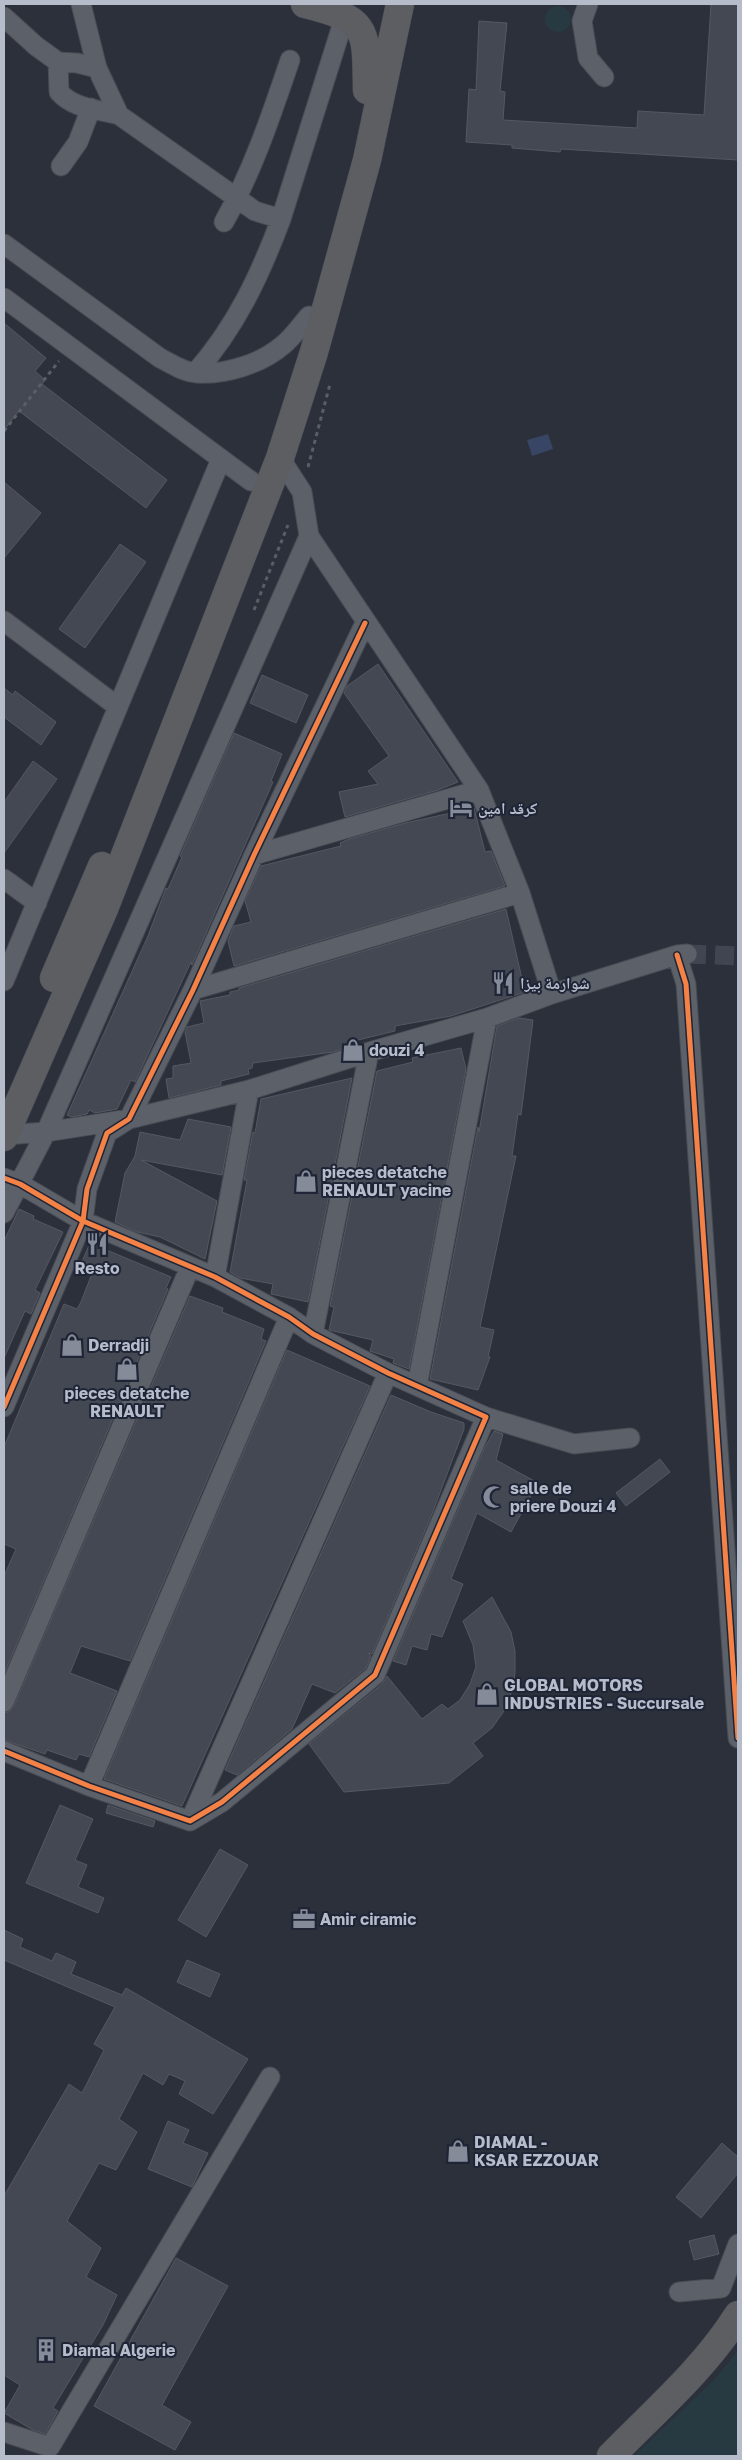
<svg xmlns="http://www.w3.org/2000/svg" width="742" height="2460" font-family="'Golos Text','Noto Naskh Arabic',sans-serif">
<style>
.green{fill:#283a41}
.water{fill:#384564}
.building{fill:#444852;stroke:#545863}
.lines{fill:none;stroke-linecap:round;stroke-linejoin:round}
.minor-tunnel{stroke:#404551;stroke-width:19;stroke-dasharray:19 9;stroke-linecap:butt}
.minor-casing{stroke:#484b53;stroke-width:21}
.highway-casing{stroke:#484c57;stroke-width:29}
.path{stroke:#5a5e65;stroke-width:3;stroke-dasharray:4 4;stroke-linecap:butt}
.minor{stroke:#5c6069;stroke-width:19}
.highway{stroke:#5c5e62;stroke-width:28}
.cycleway-casing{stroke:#1f2536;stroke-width:8}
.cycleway{stroke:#f48246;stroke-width:5}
.labels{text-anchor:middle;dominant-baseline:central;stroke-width:4;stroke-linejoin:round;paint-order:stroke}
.poi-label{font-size:16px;font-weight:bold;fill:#b7bccb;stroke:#1f2536;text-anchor:start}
</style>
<rect width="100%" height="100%" fill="#2b303b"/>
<path class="green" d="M545 19a13 13 0 1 1 26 0a13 13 0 1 1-26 0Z
M 738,2351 L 738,2456 L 634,2456 L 713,2381 Z"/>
<path class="water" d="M 548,434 L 553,449 L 532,456 L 527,440 Z"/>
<path class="building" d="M 711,4 L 738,4 L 738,160 L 561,149 L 560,152 L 512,148 L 512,145 L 466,142 L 469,89 L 476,90 L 479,21 L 507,23 L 500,91 L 505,92 L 503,120 L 637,128 L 638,111 L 704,115 Z
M 4,323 L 46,358 L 35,371 L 45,380 L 42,384 L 167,480 L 146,508 L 19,411 L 4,430 Z
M 4,482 L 41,513 L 4,558 Z
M 120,544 L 146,562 L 85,648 L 59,629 Z
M 378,664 L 458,782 L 438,790 L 345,817 L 339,792 L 378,784 L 368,771 L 389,756 L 344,693 L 347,686 Z
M 262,675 L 308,695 L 296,723 L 250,703 Z
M 4,688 L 13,695 L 15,691 L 56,722 L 41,745 L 4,717 Z
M 234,733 L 282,754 L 271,781 L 273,782 L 192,965 L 191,962 L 135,1082 L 131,1080 L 117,1109 L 95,1113 L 89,1110 L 87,1114 L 72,1117 L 67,1115 L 148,936 L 166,888 L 168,889 L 182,857 L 180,856 Z
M 33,761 L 57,779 L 4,853 L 4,802 Z
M 474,808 L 485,852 L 491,851 L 505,886 L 234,966 L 228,941 L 234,926 L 251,922 L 245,901 L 261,866 L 341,846 L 340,843 L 349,839 L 405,823 Z
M 506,909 L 525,992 L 451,1016 L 395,1026 L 395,1031 L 354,1041 L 355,1045 L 333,1052 L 253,1063 L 252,1068 L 248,1069 L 249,1074 L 221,1081 L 221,1085 L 169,1098 L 166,1079 L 173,1078 L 173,1066 L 191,1063 L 185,1032 L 187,1027 L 204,1023 L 200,1001 L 230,995 L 230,992 L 239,990 L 239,988 Z
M 519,1018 L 533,1020 L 521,1115 L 518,1114 L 512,1156 L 516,1156 L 480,1327 L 494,1330 L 488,1357 L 490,1357 L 478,1390 L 430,1379 L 478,1127 L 479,1132 L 497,1026 Z
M 461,1048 L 466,1069 L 409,1369 L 393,1363 L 394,1359 L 370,1351 L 373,1340 L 329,1330 L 334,1307 L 330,1306 L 377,1071 L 413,1062 L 412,1058 Z
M 352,1078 L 308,1302 L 271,1294 L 273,1284 L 240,1278 L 230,1272 L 247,1180 L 244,1180 L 253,1132 L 255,1133 L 261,1099 Z
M 188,1119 L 231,1127 L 222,1175 L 141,1160 L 217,1201 L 205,1259 L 160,1237 L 137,1232 L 115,1222 L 125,1173 L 135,1156 L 140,1132 L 180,1140 Z
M 19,1209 L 34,1216 L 33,1219 L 63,1232 L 35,1290 L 40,1293 L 31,1314 L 25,1311 L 4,1358 L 4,1241 Z
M 90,1243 L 171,1277 L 166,1288 L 168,1289 L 4,1674 L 4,1576 L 16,1549 L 4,1544 L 4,1447 L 64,1304 L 77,1309 L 81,1302 L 91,1276 L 78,1271 Z
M 190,1296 L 223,1308 L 222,1312 L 264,1329 L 261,1339 L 266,1341 L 130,1661 L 81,1646 L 70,1673 L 117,1691 L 89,1757 L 79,1754 L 76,1760 L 47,1750 L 45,1754 L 4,1740 L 4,1713 L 10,1711 L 14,1706 Z
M 287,1350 L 370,1386 L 182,1806 L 104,1779 Z
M 391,1395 L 431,1412 L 464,1423 L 464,1429 L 432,1514 L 372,1654 L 368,1653 L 371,1656 L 366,1668 L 335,1693 L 312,1684 L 292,1729 L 237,1775 L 225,1770 Z
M 494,1431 L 503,1434 L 496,1460 L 538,1483 L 511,1532 L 477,1513 L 451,1579 L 463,1584 L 442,1637 L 431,1634 L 427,1650 L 412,1646 L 406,1665 L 393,1661 L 484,1449 Z
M 660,1459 L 670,1472 L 626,1506 L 616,1493 Z
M 492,1597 L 511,1632 L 515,1651 L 515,1672 L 513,1688 L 504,1711 L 492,1728 L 473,1743 L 483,1756 L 449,1783 L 344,1792 L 309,1744 L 382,1684 L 387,1676 L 422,1719 L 442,1704 L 448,1709 L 460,1700 L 470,1684 L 476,1667 L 473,1645 L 463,1621 Z
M 60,1805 L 93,1819 L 75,1860 L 87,1865 L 78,1887 L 104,1898 L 98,1913 L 26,1883 Z
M 108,1805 L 155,1821 L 153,1827 L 106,1813 Z
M 220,1849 L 248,1865 L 206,1937 L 178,1920 Z
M 4,1930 L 23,1939 L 20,1947 L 52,1961 L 56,1953 L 76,1962 L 71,1974 L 122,1995 L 126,1988 L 248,2059 L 213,2114 L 179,2094 L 185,2081 L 169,2074 L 163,2085 L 143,2073 L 119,2119 L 137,2132 L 116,2170 L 99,2163 L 67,2221 L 101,2248 L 86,2277 L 117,2295 L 103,2325 L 53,2408 L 58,2411 L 45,2434 L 33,2430 L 4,2413 L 20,2385 L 4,2375 L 4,2196 L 69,2084 L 82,2093 L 104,2050 L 94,2044 L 115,2007 L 4,1960 Z
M 187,1960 L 220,1974 L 210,1997 L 177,1982 Z
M 168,2121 L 189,2130 L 183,2143 L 208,2153 L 192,2187 L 148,2169 Z
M 722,2143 L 738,2157 L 738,2173 L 701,2218 L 676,2197 Z
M 714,2235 L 719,2254 L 694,2260 L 689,2241 Z
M 176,2258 L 228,2286 L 162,2405 L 191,2422 L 175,2450 L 94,2406 Z"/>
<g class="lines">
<path class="minor-tunnel" d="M 687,954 L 738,956"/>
<defs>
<path id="minor" d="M 588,4 L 582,21 L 588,58 L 604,77
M 4,17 L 36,46 L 58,62 L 59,92 C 74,109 97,109 119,115
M 58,62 L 77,63 L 97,68 L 81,4
M 97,68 L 119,115 L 255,211 L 281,219 L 345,16
M 61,166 L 78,142 L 91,108
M 224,222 C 253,170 271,116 290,60
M 4,244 L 160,358 C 172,364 183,372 196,373 C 225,375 261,364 283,345 C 293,337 301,325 309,316
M 4,298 L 251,481
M 195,373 C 236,327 260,275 281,219
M 280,458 L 302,492 L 309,536 L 479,790 L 520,893 L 552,994
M 4,621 L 118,707
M 254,855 L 479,790
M 4,879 L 37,903
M 677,955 L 686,984 L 738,1738
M 4,981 L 221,459
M 193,990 L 520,893
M 5,1135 L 46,1132 L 129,1119 L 249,1090 L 369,1052 L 487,1018 L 552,994 L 677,955 L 687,954
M 4,1178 L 20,1184 L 83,1221 L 215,1277 L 289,1317 L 313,1334 L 388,1373 L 486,1417 L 375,1675 L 222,1802 L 190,1821 L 89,1786 L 4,1751
M 4,1213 L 46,1132 L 309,536
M 215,1277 L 249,1090
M 313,1334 L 369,1052
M 417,1386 L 487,1018
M 4,1407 L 83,1221 L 87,1189 L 107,1133 L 129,1119 L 193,990 L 254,855 L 365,623
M 486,1417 L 574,1444 L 630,1438
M 4,1702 L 190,1267
M 89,1786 L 289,1317
M 190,1821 L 388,1373
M 679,2292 L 721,2288 L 738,2244
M 4,2432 L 50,2447 L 270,2077"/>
<path id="highway" d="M 305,4 C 369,20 366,28 367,90
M 54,978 L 102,866
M 4,1137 L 104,909 L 280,458 L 314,352 L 367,160 L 400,4
M 611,2456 C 655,2411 705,2368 738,2315"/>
</defs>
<use href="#minor" class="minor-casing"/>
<use href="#highway" class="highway-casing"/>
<path class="path" d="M 4,431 L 59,361
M 308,467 L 330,384
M 254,610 L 288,525"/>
<use href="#minor" class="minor"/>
<use href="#highway" class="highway"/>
<defs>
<path id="cycleway" d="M 677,955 L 686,984 L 738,1738
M 4,1178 L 20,1184 L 83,1221 L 215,1277 L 289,1317 L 313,1334 L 388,1373 L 486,1417 L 375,1675 L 222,1802 L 190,1821 L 89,1786 L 4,1751
M 4,1407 L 83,1221 L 87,1189 L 107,1133 L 129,1119 L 193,990 L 254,855 L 365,623"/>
</defs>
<use href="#cycleway" class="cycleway-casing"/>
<use href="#cycleway" class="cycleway"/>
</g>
<defs>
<symbol id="hotel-bare" viewBox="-9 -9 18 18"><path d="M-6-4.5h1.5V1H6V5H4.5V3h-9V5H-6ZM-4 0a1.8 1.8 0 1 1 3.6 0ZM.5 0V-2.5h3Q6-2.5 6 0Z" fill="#868b99" stroke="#1f2536" stroke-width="2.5" paint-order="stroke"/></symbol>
<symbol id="restaurant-bare" viewBox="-9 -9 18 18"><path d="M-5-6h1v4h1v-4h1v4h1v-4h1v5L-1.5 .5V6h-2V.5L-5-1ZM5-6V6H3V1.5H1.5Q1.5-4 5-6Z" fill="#868b99" stroke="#1f2536" stroke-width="2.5" paint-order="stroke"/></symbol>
<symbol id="shop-bare" viewBox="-9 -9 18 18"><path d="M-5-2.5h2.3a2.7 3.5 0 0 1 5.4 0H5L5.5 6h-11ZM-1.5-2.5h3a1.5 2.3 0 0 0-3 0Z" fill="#868b99" stroke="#1f2536" stroke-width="2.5" paint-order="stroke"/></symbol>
<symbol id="mosque-bare" viewBox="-9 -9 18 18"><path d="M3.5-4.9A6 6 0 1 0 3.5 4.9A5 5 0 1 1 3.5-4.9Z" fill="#868b99" stroke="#1f2536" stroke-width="2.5" paint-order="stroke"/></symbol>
<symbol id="office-bare" viewBox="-9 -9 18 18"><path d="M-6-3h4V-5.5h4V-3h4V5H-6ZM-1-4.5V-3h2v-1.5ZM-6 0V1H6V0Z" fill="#868b99" stroke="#1f2536" stroke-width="2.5" paint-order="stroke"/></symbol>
<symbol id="building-bare" viewBox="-9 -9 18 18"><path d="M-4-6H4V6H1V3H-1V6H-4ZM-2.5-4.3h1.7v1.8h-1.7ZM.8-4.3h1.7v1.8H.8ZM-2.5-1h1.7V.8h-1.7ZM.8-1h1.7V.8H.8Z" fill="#868b99" stroke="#1f2536" stroke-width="2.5" paint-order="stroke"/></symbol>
</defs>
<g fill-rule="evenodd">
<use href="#hotel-bare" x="445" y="792" width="32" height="32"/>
<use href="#restaurant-bare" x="487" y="967" width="32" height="32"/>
<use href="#shop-bare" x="337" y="1034" width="32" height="32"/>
<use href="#shop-bare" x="290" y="1165" width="32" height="32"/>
<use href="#restaurant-bare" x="81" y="1228" width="32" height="32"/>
<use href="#shop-bare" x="56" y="1329" width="32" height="32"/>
<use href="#shop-bare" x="111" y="1353" width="32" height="32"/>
<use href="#mosque-bare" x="478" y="1481" width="32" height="32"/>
<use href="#shop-bare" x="471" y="1678" width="32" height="32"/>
<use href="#office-bare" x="288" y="1903" width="32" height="32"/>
<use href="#shop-bare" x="442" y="2135" width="32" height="32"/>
<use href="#building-bare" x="30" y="2334" width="32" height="32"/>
</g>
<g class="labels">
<g class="poi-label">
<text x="478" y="808">كرقد امين</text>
<text x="520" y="983">شوارمة بيزا</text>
<text x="369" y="1050">douzi 4</text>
<text x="322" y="1172">pieces detatche<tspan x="322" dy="18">RENAULT yacine</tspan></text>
<text x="97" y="1268" text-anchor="middle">Resto</text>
<text x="88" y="1345">Derradji</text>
<text x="127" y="1393" text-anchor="middle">pieces detatche<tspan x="127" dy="18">RENAULT</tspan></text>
<text x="510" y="1488">salle de<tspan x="510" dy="18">priere Douzi 4</tspan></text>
<text x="504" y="1685">GLOBAL MOTORS<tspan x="504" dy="18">INDUSTRIES - Succursale</tspan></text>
<text x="320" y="1919">Amir ciramic</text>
<text x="474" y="2142">DIAMAL -<tspan x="474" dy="18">KSAR EZZOUAR</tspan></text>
<text x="62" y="2350">Diamal Algerie</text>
</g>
</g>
<rect width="742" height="2460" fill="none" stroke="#b7bccb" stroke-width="10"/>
</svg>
